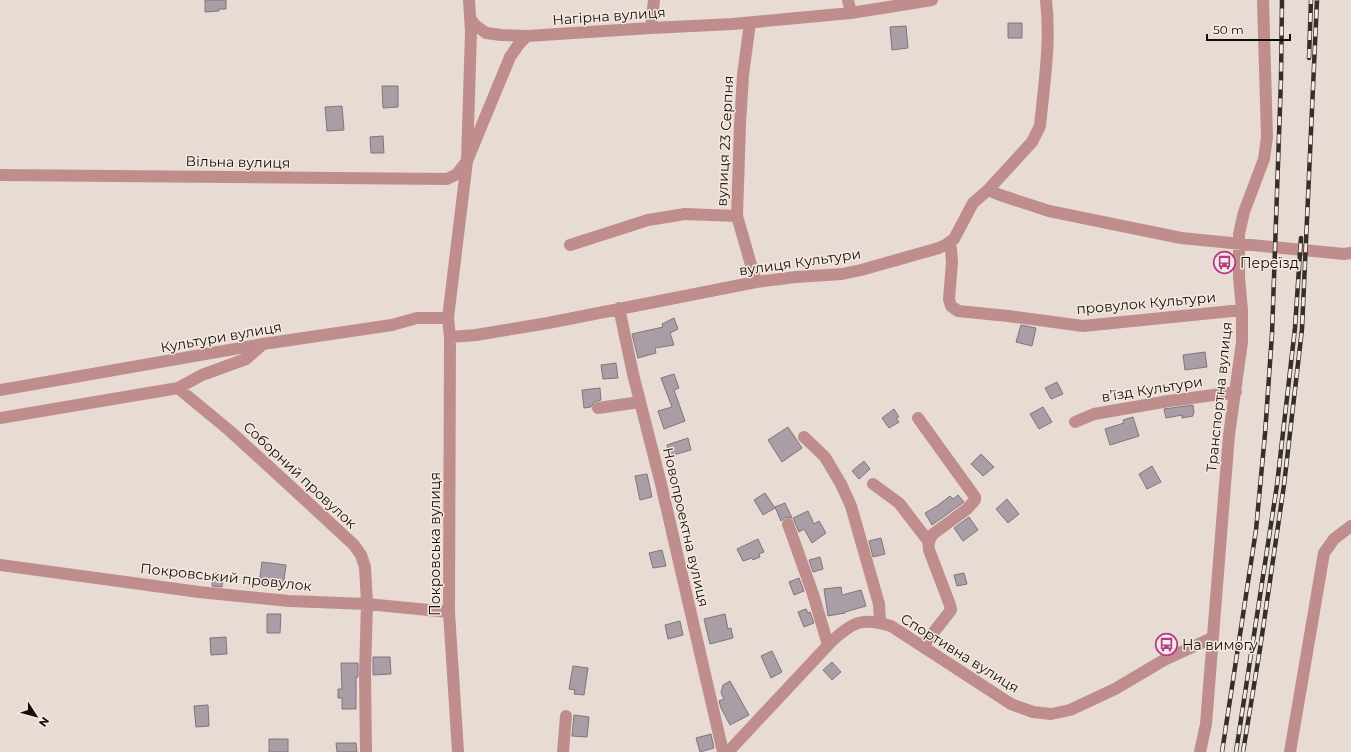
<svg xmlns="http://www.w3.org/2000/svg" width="1351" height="752" font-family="Montserrat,sans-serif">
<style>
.building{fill:#a99da6;stroke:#80757d}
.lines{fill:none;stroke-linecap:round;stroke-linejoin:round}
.minor{stroke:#bf8e8c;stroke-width:12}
.rail-casing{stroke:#352f2c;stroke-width:4.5}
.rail{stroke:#f5e9e0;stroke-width:3;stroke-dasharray:9;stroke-linecap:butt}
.labels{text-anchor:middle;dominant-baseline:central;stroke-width:3;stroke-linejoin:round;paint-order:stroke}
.street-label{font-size:14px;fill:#120d0b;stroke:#f5e9e0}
.poi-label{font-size:14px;fill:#120d0b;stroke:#f5e9e0;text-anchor:start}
</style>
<rect width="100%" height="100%" fill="#e8dbd3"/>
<path class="building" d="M 205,0 L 226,0 L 226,9 L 219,9 L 219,11 L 205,12 Z
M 1008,23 L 1022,23 L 1022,38 L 1008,38 Z
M 906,26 L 908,48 L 892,50 L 890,27 Z
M 382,86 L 398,86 L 398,107 L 383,108 Z
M 342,106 L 344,130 L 327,131 L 325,107 Z
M 383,136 L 384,153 L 371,153 L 370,137 Z
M 674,318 L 678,329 L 670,333 L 674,345 L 655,348 L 656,353 L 638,358 L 632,334 L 663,327 L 662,324 Z
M 1021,325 L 1036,328 L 1032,346 L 1016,342 Z
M 1205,352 L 1207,367 L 1185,370 L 1183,355 Z
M 616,363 L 618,378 L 603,379 L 601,365 Z
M 674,374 L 679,388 L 674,390 L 685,421 L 664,429 L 658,411 L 672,407 L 661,378 Z
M 1057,382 L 1063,394 L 1051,399 L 1045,388 Z
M 600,388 L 601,400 L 594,402 L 591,407 L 584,408 L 582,390 Z
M 1193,405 L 1194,413 L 1193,413 L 1193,416 L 1182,418 L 1182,415 L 1166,418 L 1164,409 Z
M 1043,407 L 1052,422 L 1039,429 L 1030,414 Z
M 894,409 L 899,417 L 896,418 L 899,422 L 889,428 L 882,418 Z
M 1133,417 L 1139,436 L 1110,445 L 1105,429 L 1124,423 L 1123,420 Z
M 788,427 L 802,448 L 782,462 L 768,440 Z
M 688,438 L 691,450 L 670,456 L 667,445 Z
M 981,454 L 994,467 L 983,476 L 971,464 Z
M 864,461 L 870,469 L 859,479 L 852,471 Z
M 1152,466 L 1161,482 L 1147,489 L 1139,474 Z
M 647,474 L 652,497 L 640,500 L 635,476 Z
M 765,493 L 775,508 L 763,515 L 754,500 Z
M 958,495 L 964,502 L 932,525 L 925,513 L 937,506 L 950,496 L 953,499 Z
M 1007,499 L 1019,514 L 1008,523 L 996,509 Z
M 785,503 L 792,518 L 786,517 L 781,521 L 775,507 Z
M 808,511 L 814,524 L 819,521 L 826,533 L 812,543 L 804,529 L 799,532 L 793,518 Z
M 969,517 L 978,530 L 963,541 L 954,528 Z
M 881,538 L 885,554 L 873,557 L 869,541 Z
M 758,539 L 764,552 L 759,554 L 760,557 L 753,560 L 752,558 L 743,561 L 737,549 Z
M 662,550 L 666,566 L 653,568 L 649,553 Z
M 820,557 L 823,569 L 813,572 L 809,560 Z
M 262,562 L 286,565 L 283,587 L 259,584 Z
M 213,573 L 223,574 L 222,587 L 212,586 Z
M 964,573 L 967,584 L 957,586 L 954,575 Z
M 799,578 L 804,591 L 794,595 L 789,582 Z
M 841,587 L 842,595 L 861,590 L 866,606 L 845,612 L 845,613 L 828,616 L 824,589 Z
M 806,609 L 808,613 L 810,612 L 814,623 L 804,627 L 798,612 Z
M 267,614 L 281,614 L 280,633 L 267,633 Z
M 725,614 L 728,629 L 731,628 L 733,638 L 710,644 L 704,619 Z
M 680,621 L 683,635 L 668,639 L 665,625 Z
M 226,637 L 227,654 L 211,655 L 210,638 Z
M 772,651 L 782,672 L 771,678 L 761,656 Z
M 373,657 L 390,657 L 391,674 L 373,675 Z
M 832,662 L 841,672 L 832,680 L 823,670 Z
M 341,663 L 358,663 L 358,677 L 356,677 L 356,709 L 342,709 L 342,698 L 338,698 L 338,689 L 342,689 Z
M 573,666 L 588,668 L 584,695 L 574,694 L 575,690 L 569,689 Z
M 730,681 L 749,715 L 730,725 L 721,708 L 719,701 L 724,699 L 721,693 L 723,685 Z
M 208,705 L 209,726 L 196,727 L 194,706 Z
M 574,715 L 589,717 L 587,737 L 572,736 Z
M 711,734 L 714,748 L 700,752 L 696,738 Z
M 269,739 L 288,739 L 288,752 L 269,752 Z
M 336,743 L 356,743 L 357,752 L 337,752 Z"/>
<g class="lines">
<path class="minor" d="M 848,0 L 851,13
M 470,18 L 475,25 L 486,33 L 501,35 L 527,36 L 651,28 L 733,24 L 851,13 L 932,0
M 750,23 L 743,75 L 740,125 L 737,216 L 756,282
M 651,28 L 654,0
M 0,175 L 447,179 L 457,174 L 467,161 L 510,57 L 519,44 L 527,36
M 988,190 L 1000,195 L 1049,211 L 1181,238 L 1344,254 L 1351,253
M 948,244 L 951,249 L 952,262 L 949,299 L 951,306 L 958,311 L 1008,316 L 1083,326 L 1242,310
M 570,245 L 648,220 L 685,214 L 737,216
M 619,308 L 633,374 L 661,484 L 723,752
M 450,337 L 476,335 L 548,323 L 756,282 L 796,277 L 842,274 L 861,270 L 939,248 L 947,244 L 954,239 L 973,203 L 988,190 L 1032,142 L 1040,126 C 1044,84 1051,42 1046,0
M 178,388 L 230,431 L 301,496 L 354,545 L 361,555 L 365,567 L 367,604 L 365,673 L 366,752
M 0,390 L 263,344 L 392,325 L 417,318 L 448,318
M 598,408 L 640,402
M 0,418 L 178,388 L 202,375 L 246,359 L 263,344
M 918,418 L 975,497 L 975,500 L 967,509 L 933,534 C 929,540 928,543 929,550 L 950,605 L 951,610 L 923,646
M 1075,422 L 1094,414 L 1169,401 L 1236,392
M 804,437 L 825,457 L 841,484 L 851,506 L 879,604 L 880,622
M 873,484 L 899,503 L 929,542
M 788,524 L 813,594 L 828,645
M 0,565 L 199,592 L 289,601 L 367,604 L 449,612
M 458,752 L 449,612 L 450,337 L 448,318 L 467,161 L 471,31 L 469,0
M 563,752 L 566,716
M 728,752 L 831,642 C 852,622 862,617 891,626 L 1011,704 L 1033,712 L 1051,714 L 1070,710 L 1115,689 L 1164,660 L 1212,638
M 1200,752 L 1206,724 L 1229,435 L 1242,342 L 1242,310 L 1239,277 L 1239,234 L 1244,212 L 1264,159 L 1267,137 L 1263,0
M 1290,752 L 1324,553 L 1334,539 L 1351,526"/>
<defs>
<path id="rail" d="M 1309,58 L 1311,0
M 1222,752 L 1256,530 L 1265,434 L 1272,334 L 1281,79 L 1282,0
M 1236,752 L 1277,485 L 1295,328 L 1301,238
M 1243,752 L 1260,649 L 1284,485 L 1302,329 L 1317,0"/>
</defs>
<use href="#rail" class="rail-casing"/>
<use href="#rail" class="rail"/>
</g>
<defs>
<symbol id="bus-ring" viewBox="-11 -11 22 22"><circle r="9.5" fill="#f5e9e0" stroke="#b43a8c" stroke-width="1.5"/><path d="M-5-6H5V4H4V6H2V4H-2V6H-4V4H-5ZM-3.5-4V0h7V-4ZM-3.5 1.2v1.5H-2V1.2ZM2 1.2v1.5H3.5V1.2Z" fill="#b43a8c"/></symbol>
</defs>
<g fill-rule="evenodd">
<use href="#bus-ring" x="1212" y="250" width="25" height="25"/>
<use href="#bus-ring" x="1154" y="632" width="25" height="25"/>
</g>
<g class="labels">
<g class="street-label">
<text transform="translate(609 16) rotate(-4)">Нагірна вулиця</text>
<text transform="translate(725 141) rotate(-87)">вулиця 23 Серпня</text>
<text transform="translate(238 162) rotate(1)">Вільна вулиця</text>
<text transform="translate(800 262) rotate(-8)">вулиця Культури</text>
<text transform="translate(1146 303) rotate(-5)">провулок Культури</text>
<text transform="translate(221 337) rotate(-10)">Культури вулиця</text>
<text transform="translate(1152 389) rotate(-9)">в’їзд Культури</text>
<text transform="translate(1219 397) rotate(-84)">Транспортна вулиця</text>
<text transform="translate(300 475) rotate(43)">Соборний провулок</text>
<text transform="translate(686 527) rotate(77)">Новопроектна вулиця</text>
<text transform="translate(435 544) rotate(-90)">Покровська вулиця</text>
<text transform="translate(226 577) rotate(6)">Покровський провулок</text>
<text transform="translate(960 653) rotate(32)">Спортивна вулиця</text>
</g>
<g class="poi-label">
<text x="1240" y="263">Переїзд</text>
<text x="1182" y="645">На вимогу</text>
</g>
</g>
<g transform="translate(36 716) rotate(126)" stroke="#f5e9e0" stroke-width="3" paint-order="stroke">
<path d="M0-3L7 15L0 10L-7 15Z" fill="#120d0b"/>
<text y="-6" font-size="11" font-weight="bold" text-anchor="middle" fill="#120d0b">N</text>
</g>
<path d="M1207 34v6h83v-6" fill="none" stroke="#120d0b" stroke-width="2"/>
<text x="1213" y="34" font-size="12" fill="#120d0b" stroke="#f5e9e0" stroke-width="3" paint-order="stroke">50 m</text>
</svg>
